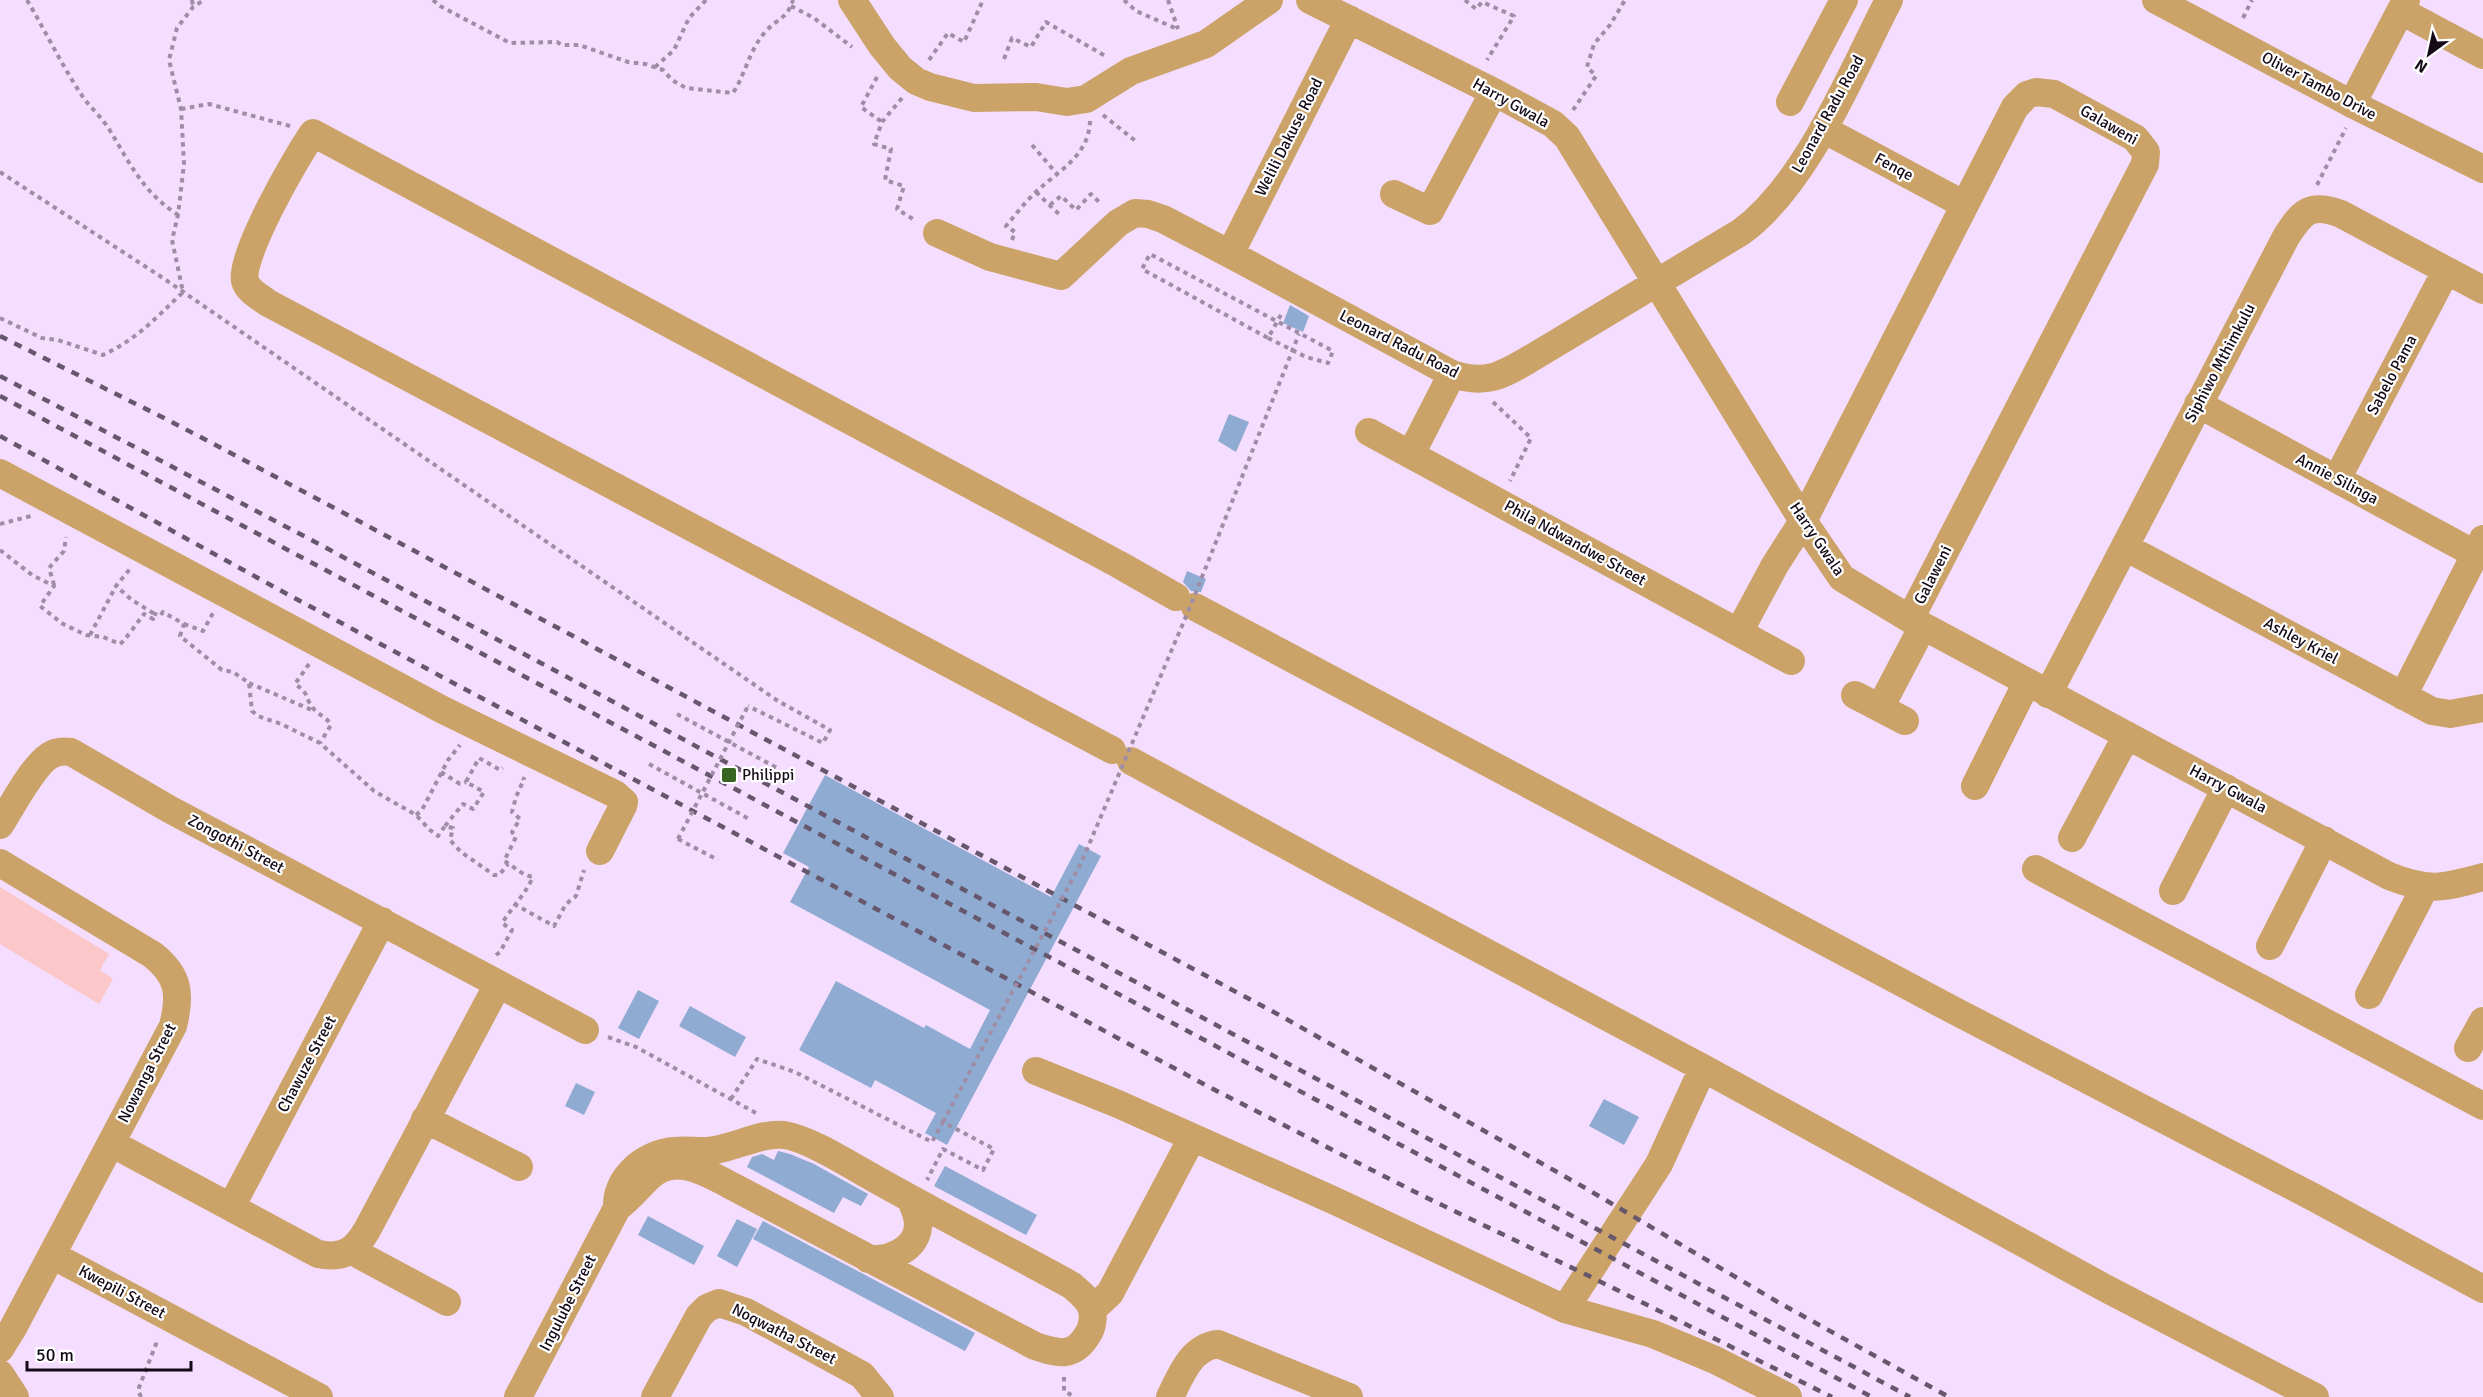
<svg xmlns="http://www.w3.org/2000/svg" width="2483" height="1397" font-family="Signika,sans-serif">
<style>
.green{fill:#fbc7c8}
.building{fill:#8fabd1}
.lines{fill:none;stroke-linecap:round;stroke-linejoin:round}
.path{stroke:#9f8da6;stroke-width:4;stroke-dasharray:4.5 4.5;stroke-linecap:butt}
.minor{stroke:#cba368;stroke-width:28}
.rail{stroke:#66576c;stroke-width:4.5;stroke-dasharray:8 8;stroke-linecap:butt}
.path-bridge{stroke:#9f8da6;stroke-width:4;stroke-dasharray:4.5 4.5;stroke-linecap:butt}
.poi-dot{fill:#396523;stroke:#fff;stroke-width:2}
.labels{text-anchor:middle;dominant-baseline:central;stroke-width:4.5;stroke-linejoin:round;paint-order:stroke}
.street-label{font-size:16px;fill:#140a17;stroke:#fff}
.poi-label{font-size:16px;fill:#140a17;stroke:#fff;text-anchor:start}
</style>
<rect width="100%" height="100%" fill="#f4ddfe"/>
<path class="green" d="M 0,887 L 109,954 L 100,970 L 113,979 L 99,1004 L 0,944 Z"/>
<path class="building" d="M 1290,305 L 1309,316 L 1303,332 L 1283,323 Z
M 1229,414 L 1249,422 L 1236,452 L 1218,441 Z
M 1187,571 L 1206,579 L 1201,592 L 1191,591 L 1183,582 Z
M 825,775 L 1051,897 L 1079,844 L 1101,856 L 947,1145 L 925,1133 L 936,1113 L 875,1080 L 871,1088 L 799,1050 L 836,981 L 924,1028 L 926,1025 L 970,1049 L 990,1010 L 790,902 L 809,867 L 783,853 Z
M 638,990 L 659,1001 L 639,1039 L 618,1028 Z
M 690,1006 L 746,1037 L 735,1057 L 679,1026 Z
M 576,1083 L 595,1092 L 584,1115 L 565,1106 Z
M 1604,1099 L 1639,1117 L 1624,1145 L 1589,1126 Z
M 778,1151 L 790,1154 L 814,1164 L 868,1194 L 861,1206 L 843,1197 L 834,1213 L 747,1167 L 752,1157 L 762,1154 L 774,1160 Z
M 945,1166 L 1037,1215 L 1026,1235 L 934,1186 Z
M 648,1216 L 704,1246 L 694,1265 L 638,1235 Z
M 737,1219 L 757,1229 L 737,1267 L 717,1256 Z
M 763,1221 L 975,1333 L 965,1351 L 753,1239 Z"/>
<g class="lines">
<path class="path" d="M 27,0 C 46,32 62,66 83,97 C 91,108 102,118 109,129 C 131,165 142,191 178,215
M 192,0 L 193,7
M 433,0 L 440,6 L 510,43 L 557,42 L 562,45 L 579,45 L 628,62 L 645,64 L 663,70 L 672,80 L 686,88 L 733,93 C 746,73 749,50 766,31 C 778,18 787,19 793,0
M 1124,0 L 1136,11 L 1175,28
M 1168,0 L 1178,29
M 1465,0 L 1476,9 L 1482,2 L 1514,16 L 1487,60
M 791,6 L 814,18 L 852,47
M 2243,18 L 2252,0
M 1004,59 L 1012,38 L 1031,47 L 1046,22 L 1107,57
M 929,60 L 948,33 L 964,42 L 983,0
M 655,67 L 674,50 L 689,18 L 706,0
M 877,77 L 861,107 L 882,122
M 902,98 L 882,122 L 874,144 L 891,149 L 885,180 L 904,186 L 897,209 L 916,221
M 181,109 L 209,104 L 290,126
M 1573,110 L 1596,76 L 1587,67 L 1594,44 L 1610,25 L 1625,0
M 1103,115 L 1138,143
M 1032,145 L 1057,174
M 0,172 L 163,278 L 778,701 L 830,730 L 823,743 L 748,706
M 2317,185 L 2346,128
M 1036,192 L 1061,216
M 1050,205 L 1061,196 L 1076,210 L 1091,194 L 1101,204
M 1012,240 L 1015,232 L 1006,226 C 1016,214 1026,201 1038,190 C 1060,170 1089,155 1090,121
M 0,318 L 42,338 L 58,340 L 103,355 C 137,339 156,318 183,292 L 172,240 L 178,215 L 184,164 L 181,109 L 169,60 L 177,28 L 193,7 L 204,0
M 1268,338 L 1306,357 L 1328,363 L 1333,351 L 1150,254 L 1142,269 L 1268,338 L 1283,311
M 1493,402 L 1531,438 L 1510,481
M 0,524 L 31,516
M 0,550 L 32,575 L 54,586 L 40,606 L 63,624 L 86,635 L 103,637 L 120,644 C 125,641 138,621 144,614 L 153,619 L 153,613 L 132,600 L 116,586 L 130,569
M 54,585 L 49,568 L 64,551 L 66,537
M 153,613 L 160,616 L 163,612 L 184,624 L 180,636 L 222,670 L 233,672 L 249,683 L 252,711 L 258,716 L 281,724 L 320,743 L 374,791 L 416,815 L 430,830 L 438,836 L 445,826 L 453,828 L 450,840 L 461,852 L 494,875 L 499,875 L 508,864
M 184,624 L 203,631 L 213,613
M 90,635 L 116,586
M 309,664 L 295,684 C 311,695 304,697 313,708 C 318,715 327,717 331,725 L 320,743
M 249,683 L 314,711
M 677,714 L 779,769
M 649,764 L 751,820
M 441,772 L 460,784 L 466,782
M 416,815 L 422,810 L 448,760 L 460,745
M 445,826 L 463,804 L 473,809 L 484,792 L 466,782 L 479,758 L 500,770 L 503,768
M 678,839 L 718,860
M 514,904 L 554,926 L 566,904 L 576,896 L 584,870
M 496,955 L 500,952 L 512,930 L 502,923 C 513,906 524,896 533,877 C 521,875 514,866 504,861 L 516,837 L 512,832 L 520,819 L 512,812 L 516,797 L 524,779 L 522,778
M 608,1037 L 636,1047 L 756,1113
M 731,1099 L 757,1059 L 795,1072 L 932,1142 L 943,1122 L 994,1149 L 983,1170 L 943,1149 L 927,1180
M 1064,1377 L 1064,1391 L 1075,1397
M 141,1397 L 138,1390 L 158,1339"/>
<path class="minor" d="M 852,0 L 882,46 L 900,68 L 916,81 L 930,87 L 974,98 L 1036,97 L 1067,102 L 1086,99 L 1131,71 L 1206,44 L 1269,0
M 1310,0 L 1494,92 L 1553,124 L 1567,137 L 1803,521 L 1842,578 L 1910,619 L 2389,876 C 2429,892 2443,888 2483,877
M 2156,0 L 2352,104 L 2483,169
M 2401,11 L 2483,55
M 1790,102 L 1844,0
M 2352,104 L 2406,0
M 1823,129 L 1965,205
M 1394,194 L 1430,211 L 1494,92
M 937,233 L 990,257 L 1061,276 L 1118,223 L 1135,213 L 1148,214 L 1163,219 L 1230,254 L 1452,374 C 1488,386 1504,374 1535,356 L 1741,232 C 1807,184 1851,73 1889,0
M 1230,254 L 1349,19
M 2198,404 L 2475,554
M 1369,432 L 1791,661
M 1411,454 L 1452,374
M 0,473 L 443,710 L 615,794 L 624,802 L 623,806 L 600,851
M 2337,479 L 2446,271
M 2125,547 L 2432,711 L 2450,714 L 2483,708
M 1195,607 L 1955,1011 L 2315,1198 L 2483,1289
M 1739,632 L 1775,565 L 1803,521 L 2015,107 L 2027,95 L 2036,92 L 2054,94 L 2135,138 L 2146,152 L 2145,164 L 1910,619
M 2048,694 L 2286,237 C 2302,212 2310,202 2341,214 L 2483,290
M 1855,695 L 1905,721
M 2403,696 L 2483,539
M 1880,708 L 1923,626
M 1112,750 L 268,303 C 260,297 248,291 245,281 C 239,256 297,156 313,133 L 1118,564 L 1176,597
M 1131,761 L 1335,872 L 1703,1068 L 2105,1288 L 2315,1397
M 1975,786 L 2027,682
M 0,825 C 11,808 33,766 49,756 C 56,751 63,751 71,752 L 169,809 L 585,1030
M 2072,838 L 2127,735
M 0,863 L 153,955 C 179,976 181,994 173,1026 L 13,1328 L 0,1349
M 2036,869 L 2483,1106
M 2173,891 L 2226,788
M 2270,946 L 2324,840
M 2369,995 L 2425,887
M 2468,1048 L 2483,1021
M 1036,1071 L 1118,1104 L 1335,1201 L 1565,1309 L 1653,1334 L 1715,1360 L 1788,1397
M 425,1119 L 519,1167
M 111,1143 L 318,1254 C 343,1259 355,1251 367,1230 L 498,984
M 231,1207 L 382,921
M 352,1251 L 447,1302
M 52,1255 L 319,1397
M 868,1259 C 892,1261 924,1246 917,1217 C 916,1211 913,1205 910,1199
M 1565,1309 L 1659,1164 L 1703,1068
M 1092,1310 L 1110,1293 L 1192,1138
M 0,1374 L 15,1397
M 518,1397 L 617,1208 C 629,1199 637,1189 648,1178 C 674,1153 703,1171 730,1185 L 1035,1346 C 1059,1354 1074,1358 1088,1334 C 1092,1328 1094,1317 1092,1310 C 1090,1300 1078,1291 1071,1285 C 1009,1251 947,1219 886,1185 C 859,1171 812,1139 784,1135 C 759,1132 730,1151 704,1151 C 692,1151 679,1149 667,1152 C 640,1158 616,1179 617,1208
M 655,1397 L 699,1316 L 707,1308 L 719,1303 L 746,1312 L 862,1375 L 880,1397
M 1170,1397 C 1181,1375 1191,1347 1218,1344 L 1349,1397"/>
<path class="rail" d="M 0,336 L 170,421 L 327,504 L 1281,1016 L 1587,1189 L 1776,1301 L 1949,1397
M 0,376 L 317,543 L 1910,1397
M 0,396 L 1872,1397
M 0,436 L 287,594 L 1215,1090 L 1421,1195 L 1587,1275 L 1832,1397"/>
<path class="path-bridge" d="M 678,839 L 748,706
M 943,1122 L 1082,861 L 1190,607 L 1299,334"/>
</g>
<rect class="poi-dot" x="721" y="767" width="16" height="16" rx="3"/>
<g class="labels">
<g class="street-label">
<text transform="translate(2319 86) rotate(28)">Oliver Tambo Drive</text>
<text transform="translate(1511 103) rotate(29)">Harry Gwala</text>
<text transform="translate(1828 114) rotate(-61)">Leonard Radu Road</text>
<text transform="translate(2109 125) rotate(30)">Galaweni</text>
<text transform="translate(1289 137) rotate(-63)">Welili Dakuse Road</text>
<text transform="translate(1894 167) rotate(28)">Fenqe</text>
<text transform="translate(1399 344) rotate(27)">Leonard Radu Road</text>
<text transform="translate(2220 363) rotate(-62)">Siphiwo Mthimkulu</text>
<text transform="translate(2392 375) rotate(-62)">Sabelo Pama</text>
<text transform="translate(2337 479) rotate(28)">Annie Silinga</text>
<text transform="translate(1817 539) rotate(56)">Harry Gwala</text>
<text transform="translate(1575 543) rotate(29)">Phila Ndwandwe Street</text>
<text transform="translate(1933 575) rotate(-63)">Galaweni</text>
<text transform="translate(2301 641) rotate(28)">Ashley Kriel</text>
<text transform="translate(2228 789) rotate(28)">Harry Gwala</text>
<text transform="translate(236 844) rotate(28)">Zongothi Street</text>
<text transform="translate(307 1064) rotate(-62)">Chawuze Street</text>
<text transform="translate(147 1073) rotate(-63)">Nowanga Street</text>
<text transform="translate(122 1292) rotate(28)">Kwepili Street</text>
<text transform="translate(568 1303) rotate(-63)">Ingulube Street</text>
<text transform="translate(784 1334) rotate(27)">Noqwatha Street</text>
</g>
<g class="poi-label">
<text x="742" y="775">Philippi</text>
</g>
</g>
<g transform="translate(2429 54) rotate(213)" stroke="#ffffff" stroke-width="4.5" paint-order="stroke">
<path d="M0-4.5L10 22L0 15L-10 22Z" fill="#140a17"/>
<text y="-9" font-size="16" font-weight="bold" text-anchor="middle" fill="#140a17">N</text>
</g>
<path d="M27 1361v9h164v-9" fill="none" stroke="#140a17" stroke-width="3"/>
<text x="36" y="1361" font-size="18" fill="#140a17" stroke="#ffffff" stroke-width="4.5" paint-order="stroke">50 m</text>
</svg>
